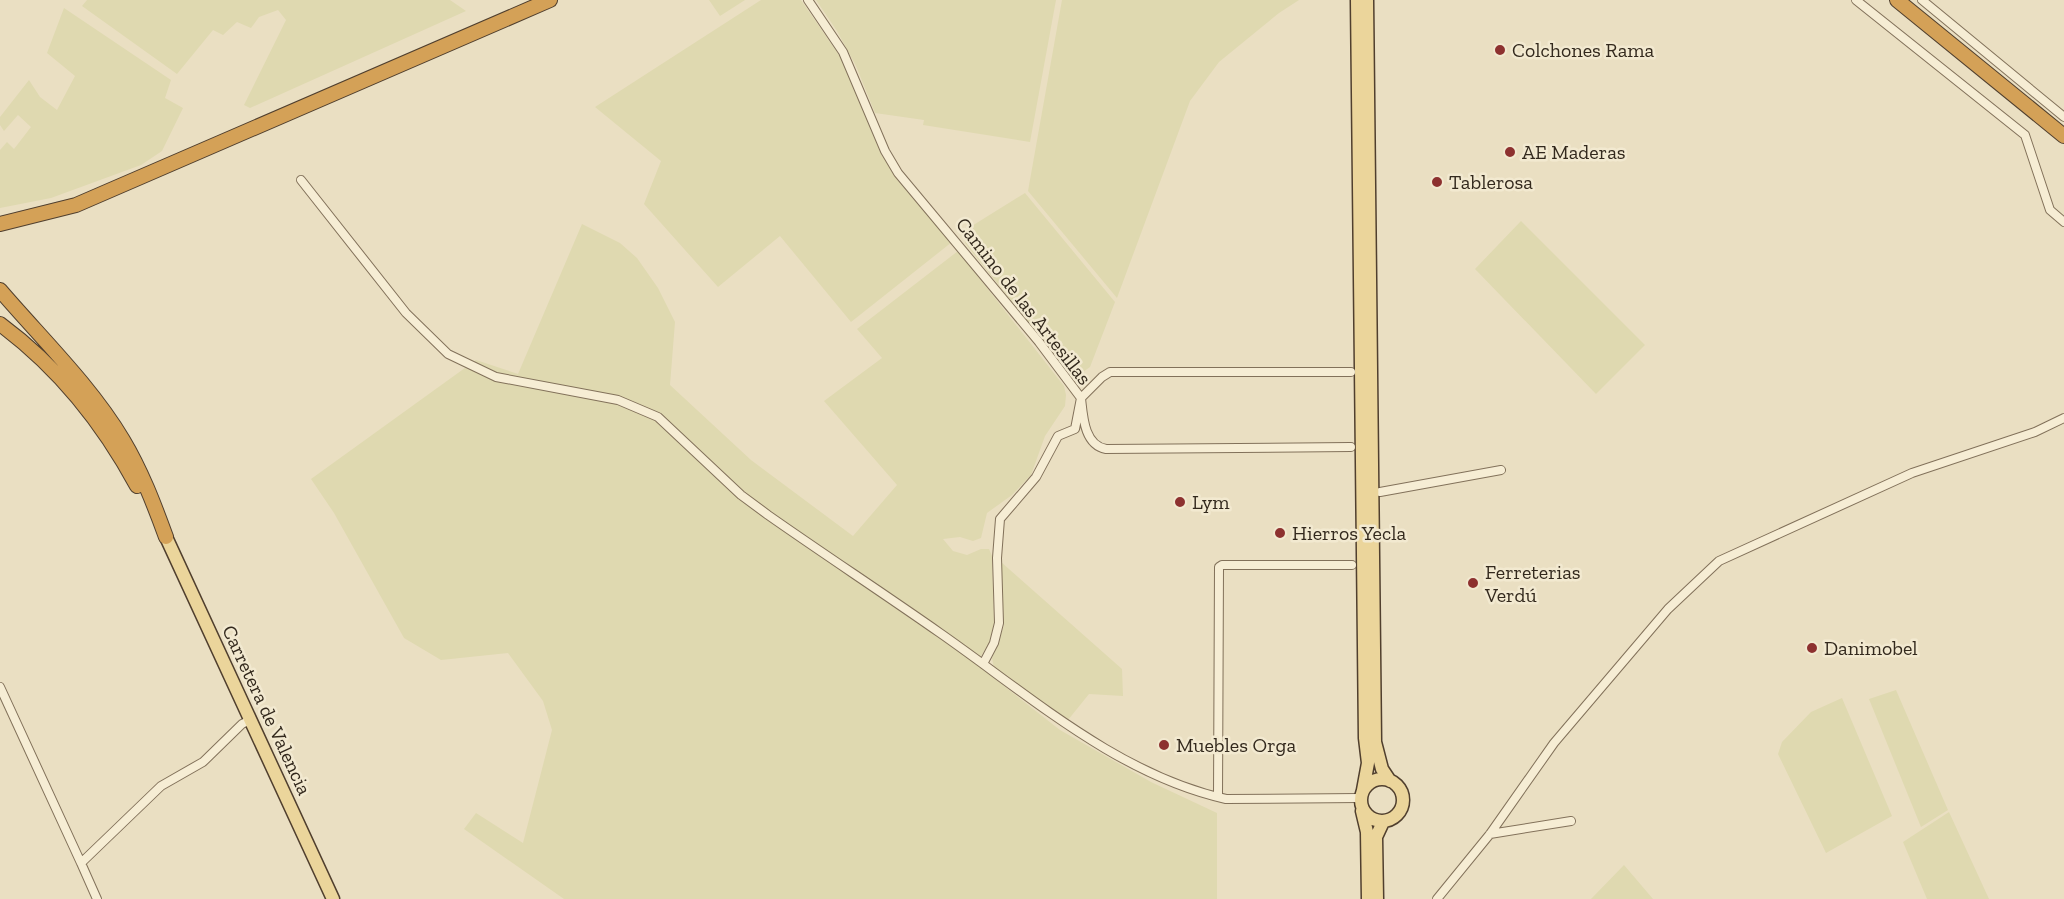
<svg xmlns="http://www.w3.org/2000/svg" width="2064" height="899" font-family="'Zilla Slab',serif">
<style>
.farmland{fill:#dfd9b0}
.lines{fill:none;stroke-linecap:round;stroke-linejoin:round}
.street-casing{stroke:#82715a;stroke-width:10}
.primary-casing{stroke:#503f2e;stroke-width:15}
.highway-casing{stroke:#503f2e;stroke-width:16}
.street{stroke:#f6edd4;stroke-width:8}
.primary{stroke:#ebd59b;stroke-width:12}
.highway{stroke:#d4a157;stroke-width:14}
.poi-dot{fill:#8d312f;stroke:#f2e9d0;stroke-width:2}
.labels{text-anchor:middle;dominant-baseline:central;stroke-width:5;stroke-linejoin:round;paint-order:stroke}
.poi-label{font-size:20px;fill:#33291d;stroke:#f2e9d0;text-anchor:start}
.street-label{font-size:20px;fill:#33291d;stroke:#f2e9d0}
</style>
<rect width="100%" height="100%" fill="#eadfc2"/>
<path class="farmland" d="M 87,0 L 450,0 L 466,11 L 250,108 L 244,105 L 286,20 L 278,10 L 259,17 L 251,28 L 237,22 L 223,35 L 213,30 L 177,74 L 82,6 Z
M 709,0 L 745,0 L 720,16 Z
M 761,0 L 801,0 L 841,58 L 881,154 L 894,173 L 952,242 L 851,322 L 780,236 L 718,287 L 644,204 L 661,161 L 595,107 Z
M 816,0 L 1056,0 L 1030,142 L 923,125 L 924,120 L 875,113 L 856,66 L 837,31 Z
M 1062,0 L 1299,0 L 1279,13 L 1219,62 L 1190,101 L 1117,298 L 1028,191 Z
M 64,8 L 171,80 L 165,98 L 183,108 L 162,151 L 141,165 L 51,198 L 0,208 L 0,150 L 7,142 L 14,149 L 31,127 L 18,115 L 4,131 L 0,125 L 0,117 L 29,80 L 40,97 L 57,110 L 75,76 L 47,53 Z
M 1025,193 L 1115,302 L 1090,367 L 1076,377 L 1072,377 L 965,243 L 967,229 Z
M 1521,221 L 1645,345 L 1596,394 L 1475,269 Z
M 582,224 L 620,243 L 637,258 L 658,288 L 675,322 L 670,385 L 751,460 L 853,536 L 897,485 L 824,401 L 882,358 L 857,329 L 958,251 L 1064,386 L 1066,395 L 1065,406 L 1045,436 L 1031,475 L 1012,495 L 987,513 L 981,538 L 973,541 L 960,537 L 943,539 L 953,551 L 967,555 L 981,549 L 989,549 L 992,556 L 994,624 L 989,643 L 976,664 L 1060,730 L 1151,782 L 1217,813 L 1217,899 L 564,899 L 464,829 L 476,813 L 523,843 L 552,730 L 543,701 L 508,653 L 441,660 L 404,638 L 334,513 L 311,479 L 476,360 L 518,374 Z
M 1001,562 L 1122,669 L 1123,696 L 1089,694 L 1068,720 L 994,668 L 992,658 L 1004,626 Z
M 1896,690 L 1948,810 L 1921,827 L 1869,699 Z
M 1842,698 L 1892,816 L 1826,853 L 1778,754 L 1782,742 L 1811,712 Z
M 1949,812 L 1989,899 L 1927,899 L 1903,842 Z
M 1624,865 L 1653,899 L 1591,899 Z"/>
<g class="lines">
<defs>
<path id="street" d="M 808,0 L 843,52 L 885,151 L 898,173 L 1039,342 L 1081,398 L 1075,429 L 1058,436 L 1036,477 L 1000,519 L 997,558 L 999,623 L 994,643 L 983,664
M 1856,0 L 2025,135 L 2050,210 L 2064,222
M 1922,0 L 2064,117
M 301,180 L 406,313 L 448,354 L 496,377 L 618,400 L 658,417 L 741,495 L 768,515 C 825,555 883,593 940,633 C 1029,695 1118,775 1226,799 L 1360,798
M 1351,372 L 1110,372 L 1102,377 L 1081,398 C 1083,416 1084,445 1106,449 L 1351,447
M 1380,492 L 1501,470
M 0,687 L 81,863
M 1218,797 L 1219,567 L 1222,565 L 1352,565
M 1490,834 L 1571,821
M 97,899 L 81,863 L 161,786 L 203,762 L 242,724 L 250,720
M 1437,899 L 1490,834 L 1554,743 L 1668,609 L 1719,561 L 1912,473 L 2035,432 L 2064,418"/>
<path id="primary" d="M 1357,0 L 1365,738 L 1368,763 L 1363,790
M 1367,0 L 1375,742 L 1382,769 L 1390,781
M 166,537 L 333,899
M1361 800a21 21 0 1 1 42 0a21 21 0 1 1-42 0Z
M 1362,811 L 1367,832 L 1368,899
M 1377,899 L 1376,837 L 1383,822"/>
<path id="highway" d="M 1897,0 L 2064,136
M 0,224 L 76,205 L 550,0
M 0,290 C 42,339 90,385 123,440 C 141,470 154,504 166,537
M 0,324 C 58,367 103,423 137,486"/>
</defs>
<use href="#street" class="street-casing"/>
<use href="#primary" class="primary-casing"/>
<use href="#highway" class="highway-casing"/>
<use href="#street" class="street"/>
<use href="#primary" class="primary"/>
<use href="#highway" class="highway"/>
</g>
<g class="poi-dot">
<circle cx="1500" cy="50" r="6"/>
<circle cx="1510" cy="152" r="6"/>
<circle cx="1437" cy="182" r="6"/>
<circle cx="1180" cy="502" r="6"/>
<circle cx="1280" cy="533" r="6"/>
<circle cx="1473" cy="583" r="6"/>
<circle cx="1812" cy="648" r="6"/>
<circle cx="1164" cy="745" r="6"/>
</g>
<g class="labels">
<g class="poi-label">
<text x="1512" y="50">Colchones Rama</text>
<text x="1522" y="152">AE Maderas</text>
<text x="1449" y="182">Tablerosa</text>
<text x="1192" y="502">Lym</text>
<text x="1292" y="533">Hierros Yecla</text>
<text x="1485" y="572">Ferreterias<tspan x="1485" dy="23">Verdú</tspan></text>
<text x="1824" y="648">Danimobel</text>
<text x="1176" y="745">Muebles Orga</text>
</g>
<g class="street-label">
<text transform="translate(1024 301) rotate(52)">Camino de las Artesillas</text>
<text transform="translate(267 710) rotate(65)">Carretera de Valencia</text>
</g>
</g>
</svg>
